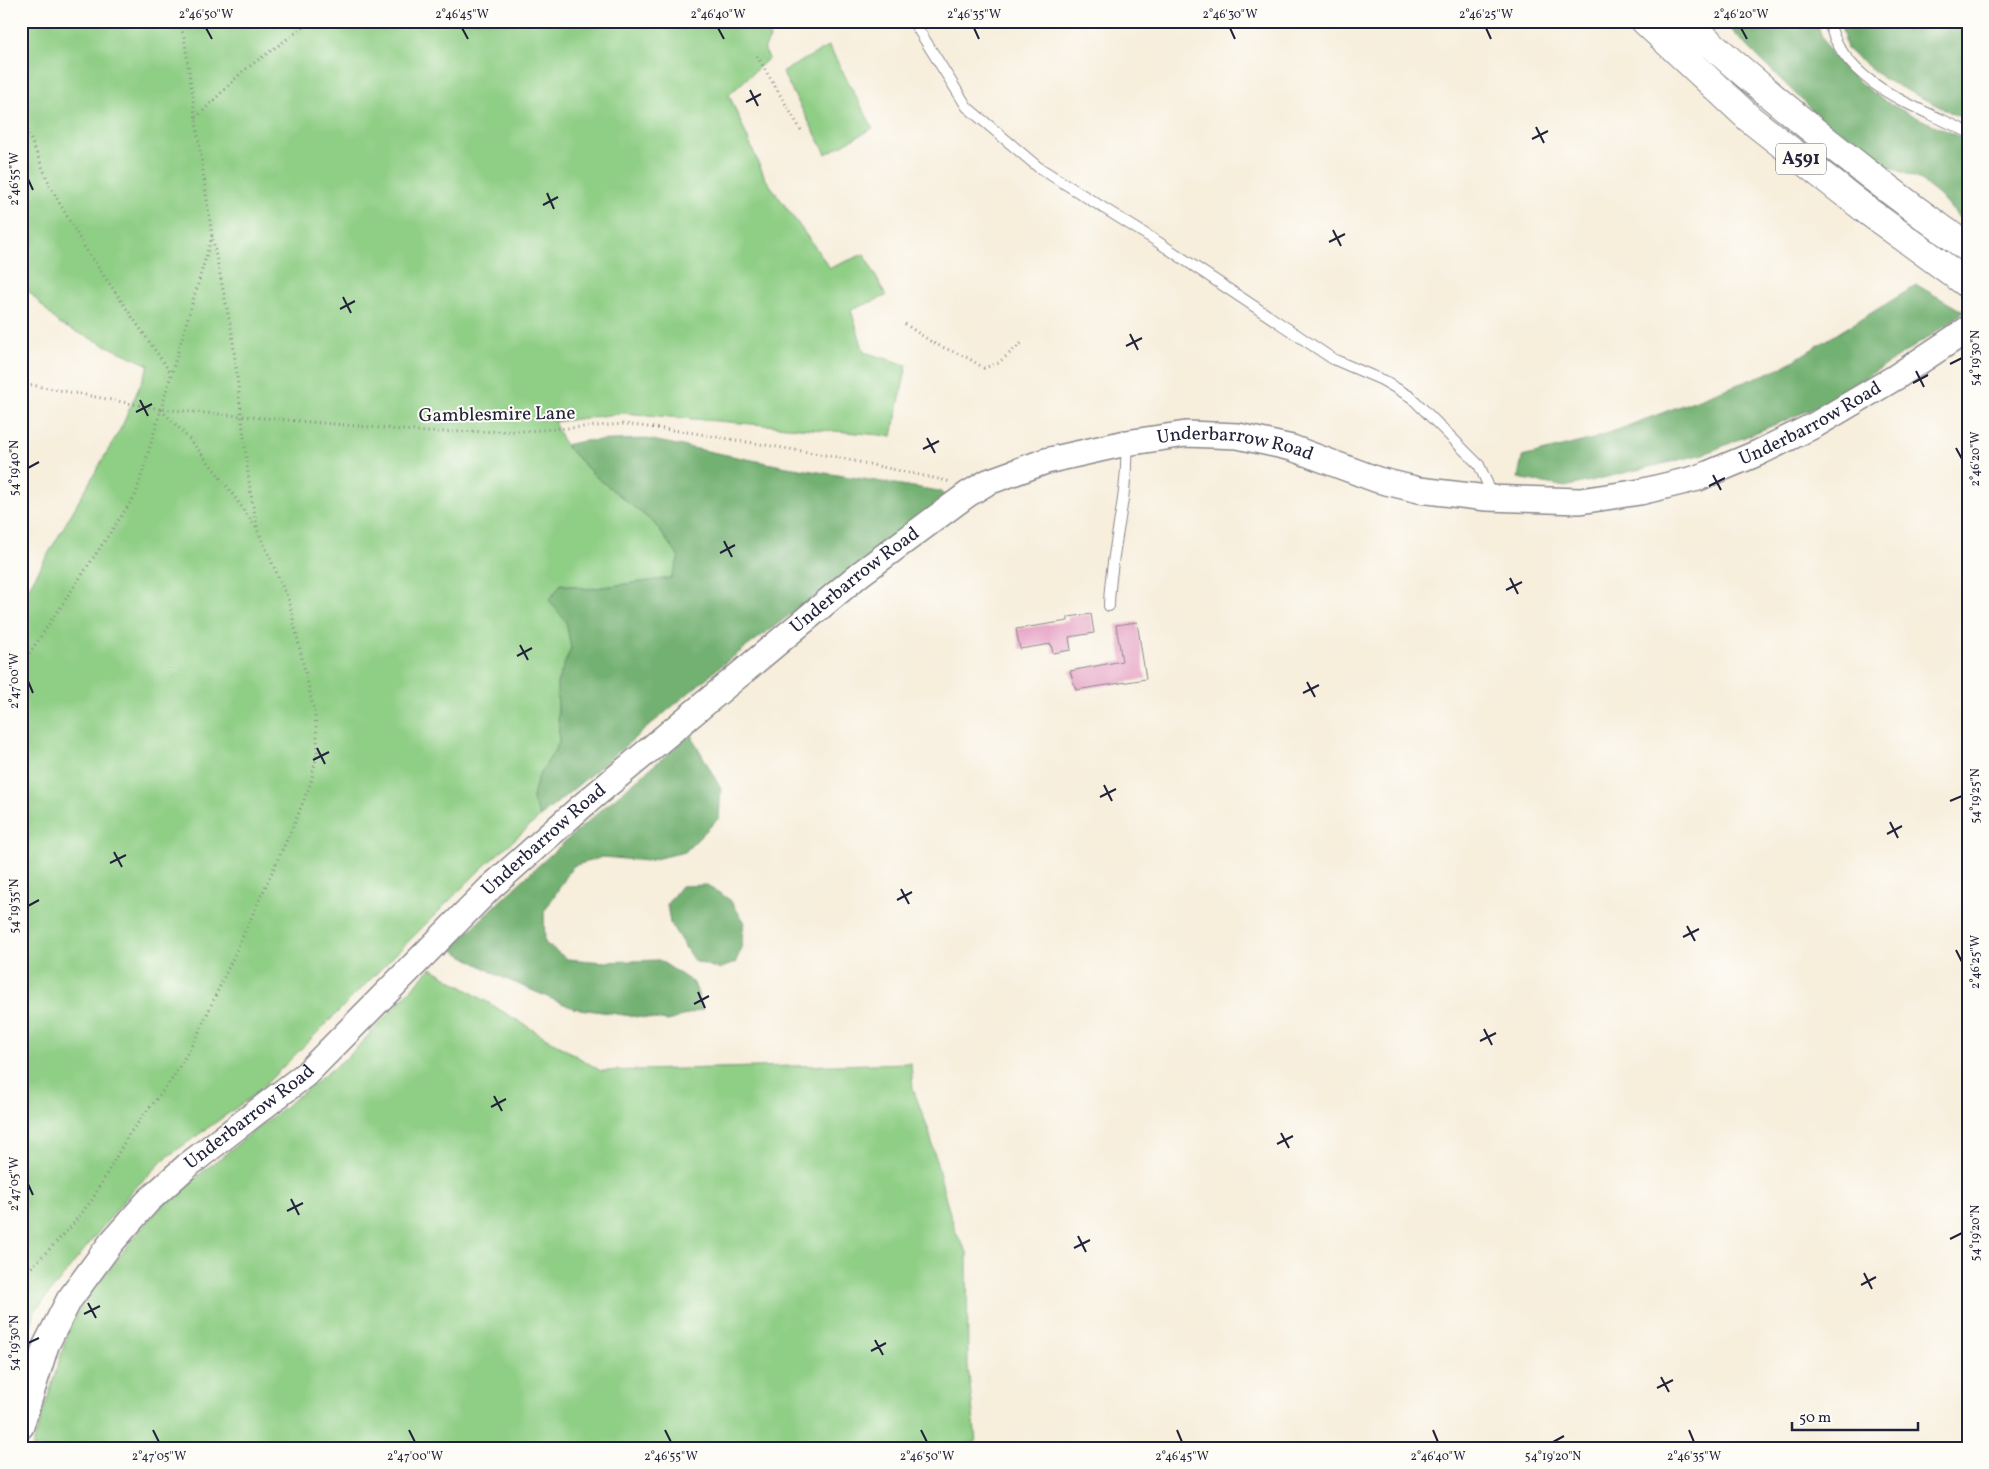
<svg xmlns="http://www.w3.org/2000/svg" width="1989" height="1469" font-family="Vollkorn,serif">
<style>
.green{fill:#8fce85;stroke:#587860}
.forest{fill:#73b172;stroke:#4a6a56}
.building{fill:#e293bc}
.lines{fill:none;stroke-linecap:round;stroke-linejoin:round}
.service-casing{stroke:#8c888c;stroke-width:12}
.tertiary-casing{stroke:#8c888c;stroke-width:28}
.trunk-casing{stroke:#8c888c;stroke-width:30}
.path{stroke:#8c888c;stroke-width:3;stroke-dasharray:1 4;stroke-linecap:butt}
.service{stroke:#fff;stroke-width:10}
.tertiary{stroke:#fff;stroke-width:25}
.trunk{stroke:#fff;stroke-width:28}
.ticks{fill:none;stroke:#22223b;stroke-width:2}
.labels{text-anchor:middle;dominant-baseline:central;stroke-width:4;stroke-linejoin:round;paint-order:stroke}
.shield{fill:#fdfcf7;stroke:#646373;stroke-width:1}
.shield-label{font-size:18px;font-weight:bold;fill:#22223b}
.street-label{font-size:19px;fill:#22223b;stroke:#fdfcf7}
.neatline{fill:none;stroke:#22223b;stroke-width:2}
.ticks-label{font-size:12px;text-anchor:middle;fill:#22223b}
</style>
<rect width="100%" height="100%" fill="#fdfcf7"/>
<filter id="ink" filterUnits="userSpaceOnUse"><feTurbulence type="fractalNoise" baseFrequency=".02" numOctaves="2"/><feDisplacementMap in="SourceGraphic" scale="10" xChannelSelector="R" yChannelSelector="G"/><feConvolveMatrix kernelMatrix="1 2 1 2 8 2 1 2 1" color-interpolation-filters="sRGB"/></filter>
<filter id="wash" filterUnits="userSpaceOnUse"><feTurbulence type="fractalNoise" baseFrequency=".0096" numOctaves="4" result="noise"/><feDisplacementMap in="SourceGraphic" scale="20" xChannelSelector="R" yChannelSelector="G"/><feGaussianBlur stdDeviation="1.12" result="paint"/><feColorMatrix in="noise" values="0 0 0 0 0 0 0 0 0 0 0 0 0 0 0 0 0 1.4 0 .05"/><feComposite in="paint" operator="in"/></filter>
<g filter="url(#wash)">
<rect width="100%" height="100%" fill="#f7eedc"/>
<path class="green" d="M 21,21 L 761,21 L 770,38 L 764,49 L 769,58 L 729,95 L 765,178 L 830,268 L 864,254 L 886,296 L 851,310 L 864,352 L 907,365 L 892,436 L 624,413 L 554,422 L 565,445 L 595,476 L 654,523 L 679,557 L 672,578 L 588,589 L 561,584 L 571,648 L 557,683 L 559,743 L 538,778 L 532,798 L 540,817 L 482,868 L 257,1093 L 167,1157 L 130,1193 L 35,1311 L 21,1356 L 21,601 L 122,426 L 149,365 L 59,324 L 21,283 Z
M 829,46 L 873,128 L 826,154 L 782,72 Z
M 431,968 L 601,1071 L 911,1063 L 913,1089 L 929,1131 L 946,1200 L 956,1233 L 967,1252 L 968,1366 L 976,1442 L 947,1448 L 32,1448 L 71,1323 L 90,1294 L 144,1225 L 167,1201 L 200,1174 L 350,1055 Z"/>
<path class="forest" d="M 1731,21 L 1818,21 C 1819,50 1859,84 1882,99 C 1908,115 1940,127 1968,141 L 1968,228 L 1940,196 L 1920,180 L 1873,159 L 1842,140 L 1731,30 Z
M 1840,21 L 1968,21 L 1968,121 L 1884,79 L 1847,49 Z
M 1917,285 L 1964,312 L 1929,337 L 1824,404 L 1704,454 L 1565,487 L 1518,478 L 1522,457 L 1593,439 L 1781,368 Z
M 647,439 L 787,467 L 939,491 L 948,498 L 722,665 L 540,817 L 532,798 L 538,778 L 559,743 L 557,683 L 571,648 L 566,622 L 549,600 L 561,584 L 588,589 L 671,578 L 679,557 L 654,523 L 595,476 L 565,445 L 583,441 Z
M 691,735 L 721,789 L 719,818 L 685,852 L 646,861 L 603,857 L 573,866 L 544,912 L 545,943 L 567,959 L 604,962 L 659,960 L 694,983 L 703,1009 L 668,1021 L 573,1008 L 499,976 L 451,949 C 527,873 607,803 691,735 Z
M 707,885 L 730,900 L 744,921 L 741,950 L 735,963 L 719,969 L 694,961 L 670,923 L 667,904 L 681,886 Z"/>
<g id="blocks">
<path class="building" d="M 1091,614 L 1094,633 L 1069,637 L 1071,650 L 1053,653 L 1051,644 L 1020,649 L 1016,629 L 1068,621 L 1068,617 Z
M 1137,622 L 1146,679 L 1076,690 L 1070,671 L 1122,661 L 1116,625 Z"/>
</g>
</g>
<g filter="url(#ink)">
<use href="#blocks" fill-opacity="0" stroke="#8c888c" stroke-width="1"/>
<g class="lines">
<defs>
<path id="service" d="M 913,21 L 967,107 L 1038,167 L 1158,242 L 1333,359 L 1382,380 L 1411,397 L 1479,465 L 1488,485 L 1487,498
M 1829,21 C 1843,84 1916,106 1968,132
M 1109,606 C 1110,551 1129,498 1126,444"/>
<g id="tertiary">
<path id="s1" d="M 21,1426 L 46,1345 L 69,1300 L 111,1243 L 148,1201 L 188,1165 L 306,1074 L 490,888 L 582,806 L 860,574 L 968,494 L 988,482 L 1046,461 L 1126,443 L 1186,434 L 1238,436 L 1292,448 L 1378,480 L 1419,490 L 1487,498 L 1580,501 L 1640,492 L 1698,478 L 1758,453 L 1815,425 L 1896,377 L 1968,329"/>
</g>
<path id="trunk" d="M 1645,21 L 1750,119 L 1869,212 L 1968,284
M 1685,21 C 1775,102 1869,177 1968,248"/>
</defs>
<use href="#service" class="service-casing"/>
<use href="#tertiary" class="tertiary-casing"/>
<use href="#trunk" class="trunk-casing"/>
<path class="path" d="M 757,56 L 801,130
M 21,116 L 51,188 L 85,248 L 170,372
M 196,118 L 243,71 L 312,21
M 905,324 L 933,343 L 968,358 L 984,368 L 998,363 L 1023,342
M 21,383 L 160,409 L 427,432 L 527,431 L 625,424 L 694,433 L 831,456 L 952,482
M 161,410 C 198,445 228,487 257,529
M 21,666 L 136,494 L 212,236
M 21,1278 L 69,1229 L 92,1200 L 129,1134 L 173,1078 L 198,1034 L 295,822 L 311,782 L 318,749 L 315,715 L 289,601 L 258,531 L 250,490 L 232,333 L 212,236 L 184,36 L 178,21"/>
<use href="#service" class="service"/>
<use href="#tertiary" class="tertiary"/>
<use href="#trunk" class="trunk"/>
</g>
</g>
<path class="ticks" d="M 206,28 L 212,39M 462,28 L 468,39M 718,28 L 724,39M 974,28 L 979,39M 1230,28 L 1235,39M 1486,28 L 1491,39M 1741,28 L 1747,39M 750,90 L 758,106M 746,102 L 761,94M 1536,127 L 1544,143M 1532,139 L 1548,131M 28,179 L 33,190M 547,193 L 554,209M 543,205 L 558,197M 1333,230 L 1341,246M 1329,242 L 1345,234M 343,297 L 351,313M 340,309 L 355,301M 1130,334 L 1138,350M 1126,346 L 1142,338M 1950,364 L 1962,358M 1916,371 L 1924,387M 1913,383 L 1928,375M 140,400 L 148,416M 136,412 L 152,404M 927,438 L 935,453M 1956,448 L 1962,459M 923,449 L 939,441M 28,468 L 39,462M 1713,475 L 1721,490M 1709,486 L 1725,478M 724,541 L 732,557M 720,553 L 735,545M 1510,578 L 1518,594M 1506,590 L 1522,582M 520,645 L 528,660M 517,656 L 532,648M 28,681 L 33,693M 1307,682 L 1315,697M 1303,693 L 1319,685M 317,748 L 325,764M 313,760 L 329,752M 1104,785 L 1112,801M 1100,797 L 1116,789M 1950,801 L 1962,796M 1890,822 L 1898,838M 1887,834 L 1902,826M 114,852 L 122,867M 110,863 L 126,855M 901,889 L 909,904M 897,900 L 912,892M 28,906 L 39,900M 1687,926 L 1695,941M 1683,937 L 1699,929M 1956,950 L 1962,962M 698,992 L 705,1008M 694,1004 L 709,996M 1484,1029 L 1492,1045M 1480,1041 L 1496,1033M 494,1096 L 502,1111M 491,1107 L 506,1099M 1281,1133 L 1289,1148M 1277,1144 L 1293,1136M 28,1184 L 33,1195M 291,1199 L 299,1215M 287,1211 L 303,1203M 1078,1236 L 1086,1252M 1950,1239 L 1962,1233M 1074,1248 L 1090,1240M 1864,1273 L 1872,1289M 1861,1285 L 1876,1277M 88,1303 L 96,1318M 84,1314 L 100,1306M 875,1340 L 883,1355M 28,1343 L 39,1338M 871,1351 L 886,1343M 1661,1377 L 1669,1392M 1657,1388 L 1673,1380M 153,1430 L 159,1442M 409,1430 L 415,1442M 665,1430 L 671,1442M 921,1430 L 927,1442M 1177,1430 L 1182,1442M 1433,1430 L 1438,1442M 1689,1430 L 1694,1442M 1553,1442 L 1564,1436"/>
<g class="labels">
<rect class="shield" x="1776" y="143.5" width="50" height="31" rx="4"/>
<g class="shield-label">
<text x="1801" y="159">A591</text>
</g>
<g class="street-label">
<text transform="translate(497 415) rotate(-1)">Gamblesmire Lane</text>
<text stroke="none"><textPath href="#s1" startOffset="2222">Underbarrow Road</textPath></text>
<text stroke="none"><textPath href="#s1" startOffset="1624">Underbarrow Road</textPath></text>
<text stroke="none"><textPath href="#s1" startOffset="1204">Underbarrow Road</textPath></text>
<text stroke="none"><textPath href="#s1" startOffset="799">Underbarrow Road</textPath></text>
<text stroke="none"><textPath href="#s1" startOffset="394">Underbarrow Road</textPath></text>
</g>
</g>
<rect width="1989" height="1469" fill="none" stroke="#fdfcf7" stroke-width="55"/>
<path d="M1792 1422v8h126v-8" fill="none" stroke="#22223b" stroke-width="2.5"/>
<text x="1799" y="1422" font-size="15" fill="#22223b" stroke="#fdfcf7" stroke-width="4" paint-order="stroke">50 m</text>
<rect x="28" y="28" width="1934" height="1414" class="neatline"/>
<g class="ticks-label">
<text x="206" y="18">2°46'50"W</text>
<text x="462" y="18">2°46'45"W</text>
<text x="718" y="18">2°46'40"W</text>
<text x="974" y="18">2°46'35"W</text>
<text x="1230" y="18">2°46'30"W</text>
<text x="1486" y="18">2°46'25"W</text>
<text x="1741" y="18">2°46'20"W</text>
<text transform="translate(14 179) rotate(-90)" y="4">2°46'55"W</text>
<text transform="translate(1975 358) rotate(-90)" y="4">54°19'30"N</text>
<text transform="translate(1975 459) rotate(-90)" y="4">2°46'20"W</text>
<text transform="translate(14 468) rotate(-90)" y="4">54°19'40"N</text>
<text transform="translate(14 681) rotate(-90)" y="4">2°47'00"W</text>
<text transform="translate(1975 796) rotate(-90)" y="4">54°19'25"N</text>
<text transform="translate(14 906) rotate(-90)" y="4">54°19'35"N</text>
<text transform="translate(1975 962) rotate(-90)" y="4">2°46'25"W</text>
<text transform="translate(14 1184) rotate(-90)" y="4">2°47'05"W</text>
<text transform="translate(1975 1233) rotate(-90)" y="4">54°19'20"N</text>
<text transform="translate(14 1343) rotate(-90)" y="4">54°19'30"N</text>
<text x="159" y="1460">2°47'05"W</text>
<text x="415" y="1460">2°47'00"W</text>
<text x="671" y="1460">2°46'55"W</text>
<text x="927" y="1460">2°46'50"W</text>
<text x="1182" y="1460">2°46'45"W</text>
<text x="1438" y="1460">2°46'40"W</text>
<text x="1553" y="1460">54°19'20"N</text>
<text x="1694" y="1460">2°46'35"W</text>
</g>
</svg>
